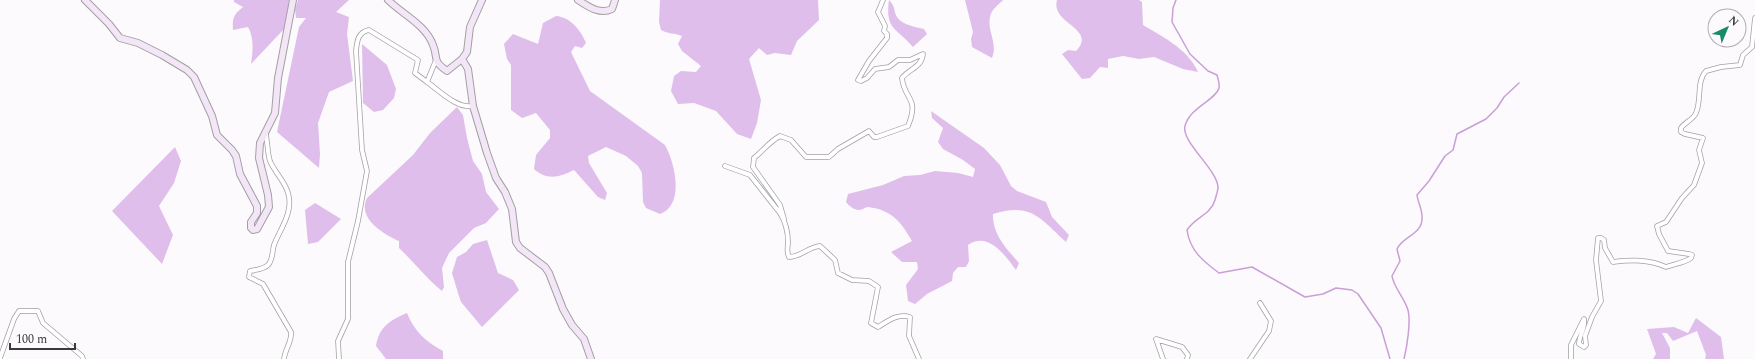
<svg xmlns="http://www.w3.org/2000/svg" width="1755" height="359" font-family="Spectral,serif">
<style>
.green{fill:#dfbeeb}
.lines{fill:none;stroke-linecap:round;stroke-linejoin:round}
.stream{stroke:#c99fd6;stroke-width:1.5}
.street-casing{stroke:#a2a0a3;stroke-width:5.5}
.secondary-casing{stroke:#a2a0a3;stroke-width:8}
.street{stroke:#fff;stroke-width:4}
.secondary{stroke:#f3e6f7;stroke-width:6}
</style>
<rect width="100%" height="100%" fill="#fcfafd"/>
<path class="green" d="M 234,0 L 289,0 L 285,28 L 251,64 C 253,52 254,37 248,27 L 233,30 C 232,18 234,14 243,7 L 234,2 Z
M 298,0 L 349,0 L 336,12 L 349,17 L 347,34 L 353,81 L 329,92 L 318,123 L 320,154 L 319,168 L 277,132 L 299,27 L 306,18 L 296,18 L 295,9 Z
M 660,0 L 818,0 L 819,20 L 797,41 L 791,55 L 775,53 L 767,55 L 759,48 L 749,59 L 761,100 L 757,123 L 751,139 L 737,134 L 716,111 L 694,103 L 678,104 L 671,91 L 674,76 L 681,71 L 696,72 L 701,66 L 682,51 L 678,44 L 682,36 C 674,33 668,34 661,30 L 659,22 Z
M 889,0 C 896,7 893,10 897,17 C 902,25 916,27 924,29 L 927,34 L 913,47 C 896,27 885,30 889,0 Z
M 965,0 L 1003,0 C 998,5 991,10 990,17 C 987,31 998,43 992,58 L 972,47 L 971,39 L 973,32 Z
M 1057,0 L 1139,0 L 1142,2 L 1143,25 C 1163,37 1188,49 1198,72 L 1183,69 L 1154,57 L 1139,59 L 1123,56 L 1108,59 L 1108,68 L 1100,67 L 1090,78 L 1082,79 L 1062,54 L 1068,50 L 1076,51 C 1098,28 1050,24 1057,0 Z
M 556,16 C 570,17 581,30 586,43 L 582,48 L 575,46 L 571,52 L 590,91 L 665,145 C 675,163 685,205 660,214 L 646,208 L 643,202 L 642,173 L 638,166 L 626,156 L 606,147 L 588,156 L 589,163 L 607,193 L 605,200 L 598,197 L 574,170 C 560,177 547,181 534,169 L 536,155 L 550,138 L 550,130 L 536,113 L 522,118 L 511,110 L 511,65 L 507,59 L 504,44 L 513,34 L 538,44 L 543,23 Z
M 362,44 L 387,65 L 396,89 L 394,98 L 383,110 L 374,112 L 363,103 Z
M 457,107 L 463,115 L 467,138 L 473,161 L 482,174 L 486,192 L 499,209 L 486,223 L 474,228 L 449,253 L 442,268 L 444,287 L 442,291 C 426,278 414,262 399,248 L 399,241 C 383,234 357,218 367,198 L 413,155 L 430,133 Z
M 931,111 L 984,148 L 1000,165 L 1011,186 L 1017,191 L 1046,202 L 1052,217 L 1069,235 L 1066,242 C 1040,218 1031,202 993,214 C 992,234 1007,249 1019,263 L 1016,270 C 1005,255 988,231 968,245 L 969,261 L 966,267 L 958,267 L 953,273 L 952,281 L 927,294 L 915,304 L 908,301 L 906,285 L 918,269 L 917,262 L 902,262 L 891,252 L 912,241 C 901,222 892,210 868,207 C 865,207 863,210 859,210 C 854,210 849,206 846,202 L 848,194 L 883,185 L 904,176 L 920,175 L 935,171 L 958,173 L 973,177 L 975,169 L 963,160 L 943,149 L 938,142 L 943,128 L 932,118 Z
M 175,147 L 181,161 L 174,183 L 159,206 L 173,235 L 162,264 L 112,211 Z
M 315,203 L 341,219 L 318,242 L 308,244 L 305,210 Z
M 487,240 L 498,273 L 513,280 L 519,290 L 482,327 L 461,302 L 458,293 L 452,273 L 457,257 L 466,252 L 473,244 Z
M 407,313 C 414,331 426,342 443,351 L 443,359 L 386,359 L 376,346 C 379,327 390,320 407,313 Z
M 1696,318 L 1721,337 L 1724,359 L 1705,359 L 1706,355 L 1697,331 L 1673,341 L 1667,333 L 1662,333 L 1670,348 L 1670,359 L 1653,359 L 1656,354 L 1647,329 L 1674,327 L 1688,333 Z"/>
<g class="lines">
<path class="stream" d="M 1176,0 L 1173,8 L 1172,22 L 1190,54 L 1208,71 L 1217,75 C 1218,79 1220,84 1219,88 C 1216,100 1190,107 1185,126 C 1181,142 1217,169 1218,187 C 1218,191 1216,196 1215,200 C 1210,216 1196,216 1187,230 C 1190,251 1203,261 1219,273 L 1252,267 L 1305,297 L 1323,294 L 1336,288 L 1352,290 L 1358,294 L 1381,328 L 1390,359
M 1404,359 C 1407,347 1411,321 1408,310 C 1404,297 1394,288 1392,276 L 1400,261 L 1397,249 C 1402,237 1422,234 1422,219 C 1423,211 1418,203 1417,195 L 1429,181 L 1445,156 L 1453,150 L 1457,134 L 1486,119 L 1497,108 L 1504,97 L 1519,83"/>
<defs>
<path id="street" d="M 427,82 C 440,91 457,109 473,106
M 265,131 C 268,141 267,152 270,161 C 275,173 285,181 288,193 C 294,212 280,229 274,245 C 272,252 273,260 268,265 C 264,269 256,270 250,271 L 249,277 L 263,284 L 291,332 C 292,342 285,349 284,359
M 725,166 L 750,175 L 780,213 C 785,221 788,232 788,242 C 788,248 786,251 789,257 C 801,257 808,247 820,246 L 835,260 L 838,273 L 852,280 L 869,281 L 878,287 L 871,323 L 878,327 C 888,321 898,313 910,317 L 909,336 L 919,359
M 784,219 L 780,205 L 753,167 L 754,158 C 764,150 769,142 780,136 L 791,140 L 806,157 L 829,157 L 838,149 L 869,131 L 874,137 L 877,137 L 908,126 C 920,97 904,100 902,78 C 909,69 922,67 923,54 L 910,60 L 898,60 L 889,67 L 875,69 L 867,78 L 861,81 L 858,80 L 869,61 L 887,38 L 887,34 L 884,31 L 885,26 L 878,12 L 883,0
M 0,358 L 14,319 L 19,311 L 38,311 L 43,323 L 82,356 L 83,359
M 339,359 L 338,341 L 348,319 L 348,262 L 358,221 L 367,171 L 362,150 L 356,51 C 357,41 358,32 369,30 L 418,60 L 415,73 L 427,82 L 436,60
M 1163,359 L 1156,339 L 1182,347 L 1188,355 L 1187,359
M 1250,359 L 1269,331 L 1271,321 L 1260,303
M 1571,359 L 1571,345 L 1584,319 C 1586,327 1579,335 1579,344 L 1584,347 L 1586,345 L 1585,336 L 1592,317 L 1601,301 L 1596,260 L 1598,238 L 1601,238 L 1604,240 L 1605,248 L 1613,262 C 1631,260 1649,259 1666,267 C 1674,264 1684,263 1691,258 L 1692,255 L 1689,254 L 1668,251 L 1659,234 L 1657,226 L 1666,222 L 1682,198 L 1694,185 L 1702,163 L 1699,150 L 1703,138 L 1685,134 L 1681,132 L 1681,128 C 1685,122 1693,120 1696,113 C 1702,99 1696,82 1706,71 L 1721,67 L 1740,65 L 1743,55 L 1752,47 L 1755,18"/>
<path id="secondary" d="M 85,0 L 109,24 L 120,38 L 138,43 L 162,55 L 187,70 L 194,77 L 212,116 L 217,135 L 232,150 L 236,156 L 240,174 L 257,206 L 257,213 L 251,222 L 251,228 L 253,230 L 257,229 L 269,207 L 268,195 L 259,158 L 260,143 L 275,113 L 278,78 L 293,0
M 388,0 C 402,14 426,25 433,45 C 439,59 431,60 447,71 L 462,59 L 467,52 L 470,27 L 482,0
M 578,0 C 589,7 600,15 612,9 L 615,0
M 462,59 L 468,69 L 473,106 L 487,153 L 496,178 L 505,192 L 512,209 L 516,242 L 520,248 L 545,267 L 549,273 L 563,309 L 572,325 L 584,339 L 591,359"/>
</defs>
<use href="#street" class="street-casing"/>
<use href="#secondary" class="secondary-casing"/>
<use href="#street" class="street"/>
<use href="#secondary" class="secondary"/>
</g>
<g transform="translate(1727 28) rotate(44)"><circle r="19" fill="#fcfafd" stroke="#afadaf"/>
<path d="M0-3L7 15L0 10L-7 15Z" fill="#1a8a69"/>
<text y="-6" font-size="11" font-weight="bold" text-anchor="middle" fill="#3b3a3b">N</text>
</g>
<path d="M10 343v6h65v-6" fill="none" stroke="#3b3a3b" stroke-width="2"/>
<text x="16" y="343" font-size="12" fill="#3b3a3b" stroke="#fcfafd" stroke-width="3" paint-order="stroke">100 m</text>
</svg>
